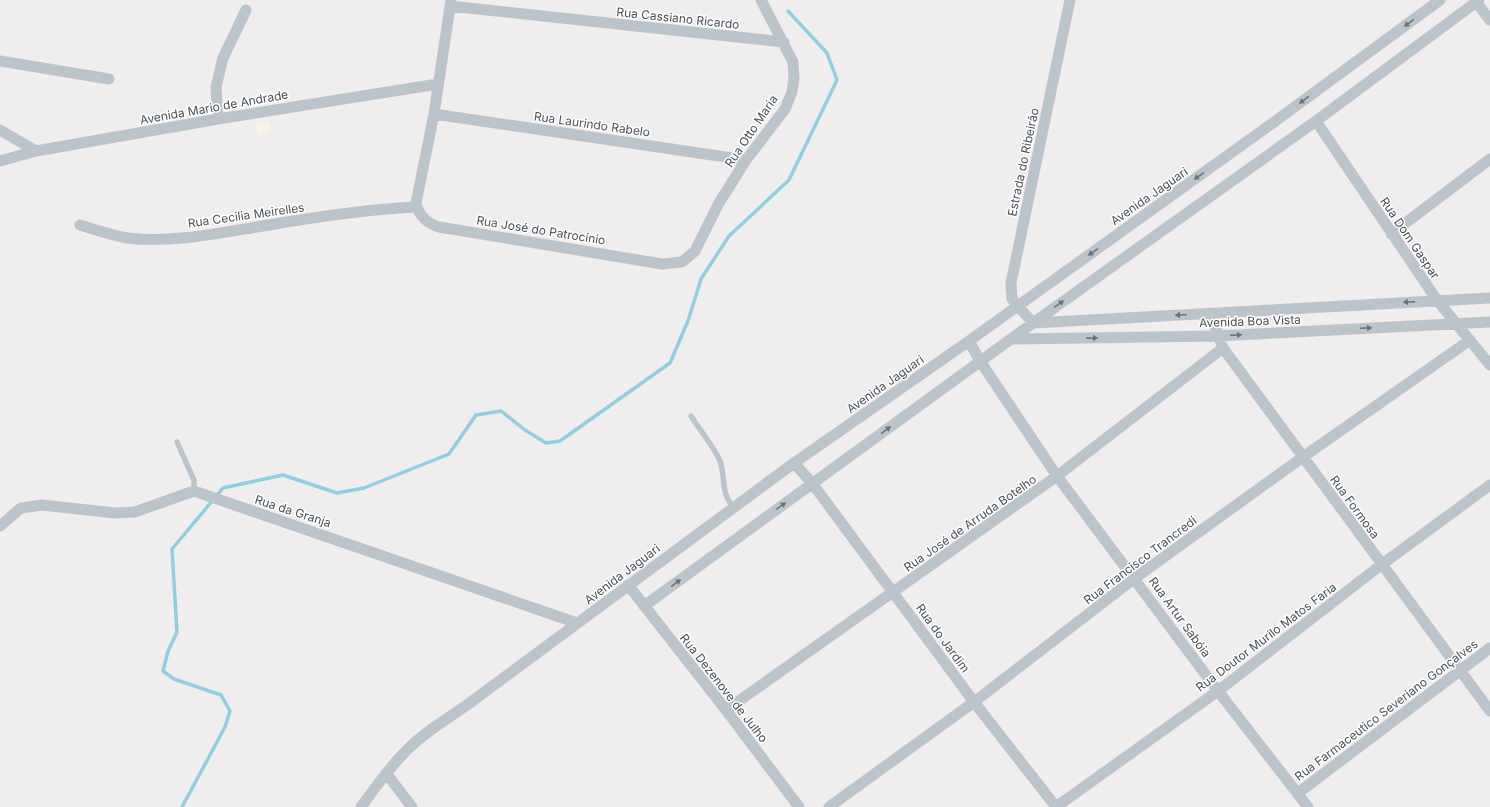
<svg xmlns="http://www.w3.org/2000/svg" width="1490" height="807" font-family="Inter,sans-serif">
<style>
.commercial{fill:#f9f4e7}
.lines{fill:none;stroke-linecap:round;stroke-linejoin:round}
.stream{stroke:#90cfe2;stroke-width:3.5}
.service{stroke:#bcc4cb;stroke-width:5.5}
.minor{stroke:#bcc4cb;stroke-width:11}
.oneway{fill:#6a737a}
.labels{text-anchor:middle;dominant-baseline:central;stroke-width:3;stroke-linejoin:round;paint-order:stroke}
.street-label{font-size:12px;fill:#475058;stroke:#fff}
</style>
<rect width="100%" height="100%" fill="#efeded"/>
<path class="commercial" d="M 269,121 L 271,132 L 258,136 L 255,124 Z"/>
<g class="lines">
<path class="stream" d="M 182,807 L 225,727 L 230,711 L 221,695 L 174,679 L 163,671 L 168,651 L 177,632 L 172,549 L 223,488 L 283,475 L 337,493 L 364,488 L 449,454 L 476,415 L 501,411 L 525,430 L 546,443 L 560,441 L 670,363 L 688,321 L 701,279 L 729,236 L 789,180 L 837,80 L 827,53 L 788,11"/>
<path class="service" d="M 691,416 C 699,429 714,447 720,461 C 726,479 720,492 734,508
M 177,442 L 194,480 L 194,491"/>
<path class="minor" d="M 451,0 L 434,114 L 416,203 C 418,215 428,224 439,227 L 662,264 L 682,262 L 695,251 L 719,203 L 746,160 L 785,109 L 792,92 L 794,79 L 793,62 L 761,0
M 1070,0 L 1011,283 L 1012,299 L 1033,323 L 1490,298
M 1476,2 L 1490,20
M 450,6 L 784,42
M 0,61 L 109,79
M 434,114 L 746,160
M 218,119 L 216,87 L 223,58 L 246,10
M 1316,121 L 1437,300 L 1490,365
M 0,130 L 36,151
M 0,161 L 36,151 L 218,119 L 438,84
M 80,225 C 96,230 111,235 127,238 C 175,244 228,231 275,224 C 322,216 369,209 417,207
M 1391,234 L 1490,159
M 1210,313 L 1223,348 L 1490,711
M 1011,339 L 1217,336 L 1490,322
M 969,341 L 980,361 L 1057,476 L 1218,691 L 1308,807
M 794,463 L 812,483 L 974,702 L 1056,807
M 0,526 L 21,508 L 42,505 L 115,513 L 135,512 L 194,491 L 577,623
M 628,585 L 726,710 L 799,807
M 644,606 L 1033,323 L 1316,121 L 1479,0
M 726,710 L 1057,476 L 1223,348
M 386,773 L 412,807
M 1298,793 L 1490,648
M 361,807 C 375,788 389,768 405,752 C 424,732 449,718 471,702 L 794,463 L 969,341 L 1270,125 L 1440,0
M 829,807 L 974,702 L 1135,578 L 1303,457 L 1470,340
M 1056,807 L 1218,691 L 1381,565 L 1490,485"/>
</g>
<defs><path id="oneway-solid" d="M-6-.8H1V-3.2L6.5 0L1 3.2V.8H-6Z"/></defs>
<g class="oneway">
<use href="#oneway-solid" transform="translate(1409 23) rotate(144)"/>
<use href="#oneway-solid" transform="translate(1304 100) rotate(144)"/>
<use href="#oneway-solid" transform="translate(1199 176) rotate(145)"/>
<use href="#oneway-solid" transform="translate(1093 252) rotate(145)"/>
<use href="#oneway-solid" transform="translate(1409 302) rotate(177)"/>
<use href="#oneway-solid" transform="translate(1059 304) rotate(-35)"/>
<use href="#oneway-solid" transform="translate(1181 315) rotate(177)"/>
<use href="#oneway-solid" transform="translate(1366 328) rotate(-3)"/>
<use href="#oneway-solid" transform="translate(1236 335) rotate(-3)"/>
<use href="#oneway-solid" transform="translate(1092 338) rotate(-1)"/>
<use href="#oneway-solid" transform="translate(886 430) rotate(-36)"/>
<use href="#oneway-solid" transform="translate(781 506) rotate(-36)"/>
<use href="#oneway-solid" transform="translate(676 583) rotate(-36)"/>
</g>
<g class="labels">
<g class="street-label">
<text transform="translate(678 18) rotate(6)">Rua Cassiano Ricardo</text>
<text transform="translate(214 107) rotate(-10)">Avenida Mario de Andrade</text>
<text transform="translate(592 124) rotate(8)">Rua Laurindo Rabelo</text>
<text transform="translate(751 131) rotate(-56)">Rua Otto Maria</text>
<text transform="translate(1023 162) rotate(-78)">Estrada do Ribeirão</text>
<text transform="translate(1149 196) rotate(-35)">Avenida Jaguari</text>
<text transform="translate(246 215) rotate(-8)">Rua Cecilia Meirelles</text>
<text transform="translate(541 230) rotate(9)">Rua José do Patrocínio</text>
<text transform="translate(1410 238) rotate(56)">Rua Dom Gaspar</text>
<text transform="translate(1250 321) rotate(-2)">Avenida Boa Vista</text>
<text transform="translate(885 384) rotate(-35)">Avenida Jaguari</text>
<text transform="translate(1355 507) rotate(54)">Rua Formosa</text>
<text transform="translate(293 511) rotate(18)">Rua da Granja</text>
<text transform="translate(970 523) rotate(-35)">Rua José de Arruda Botelho</text>
<text transform="translate(1140 560) rotate(-37)">Rua Francisco Trancredi</text>
<text transform="translate(622 574) rotate(-37)">Avenida Jaguari</text>
<text transform="translate(1180 617) rotate(54)">Rua Artur Sabóia</text>
<text transform="translate(1266 637) rotate(-37)">Rua Doutor Murilo Matos Faria</text>
<text transform="translate(943 638) rotate(54)">Rua do Jardim</text>
<text transform="translate(724 688) rotate(52)">Rua Dezenove de Julho</text>
<text transform="translate(1386 710) rotate(-37)">Rua Farmaceutico Severiano Gonçalves</text>
</g>
</g>
</svg>
